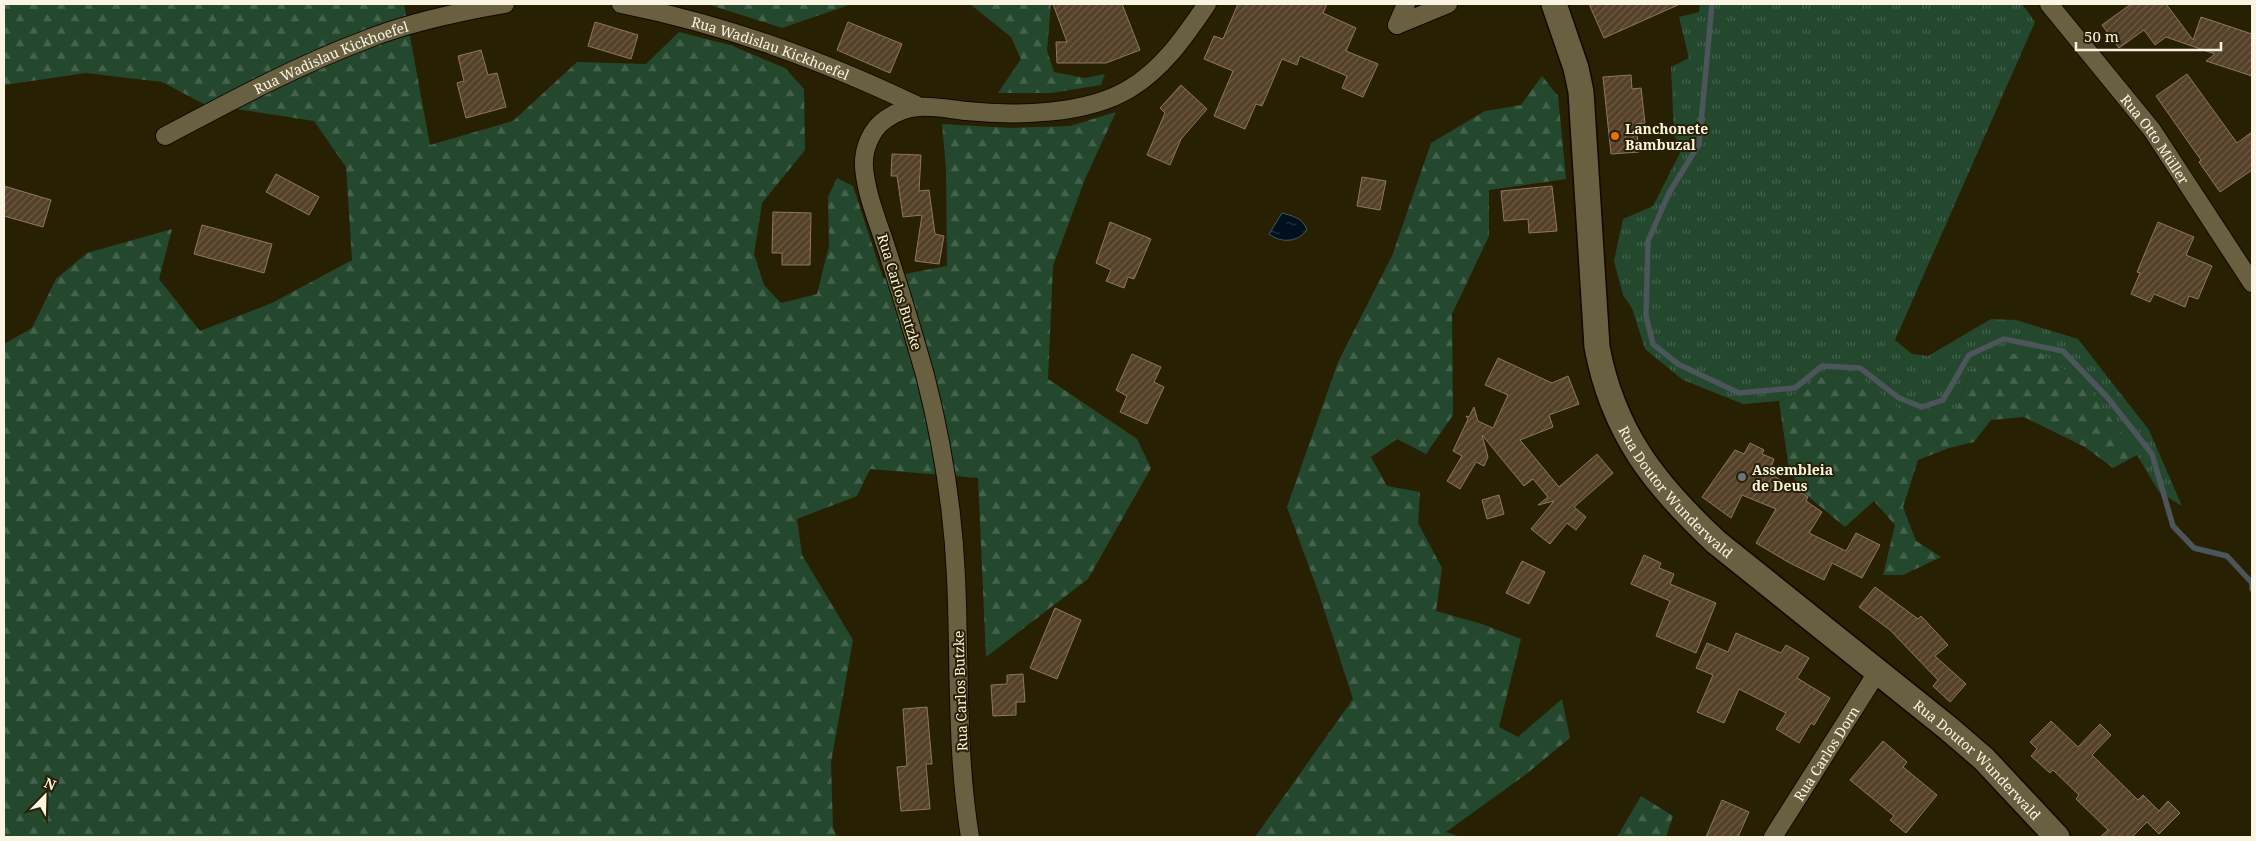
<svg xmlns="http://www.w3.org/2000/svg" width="2256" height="841" font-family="'Noto Serif',serif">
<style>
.grass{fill:url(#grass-tufts)}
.forest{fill:url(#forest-firs)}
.water{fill:url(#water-ripples);stroke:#4b555a}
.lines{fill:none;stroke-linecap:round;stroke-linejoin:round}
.stream{stroke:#4b555a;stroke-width:5.5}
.building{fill:url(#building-hatch);stroke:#8f775e}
.street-casing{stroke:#0f0900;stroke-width:20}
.secondary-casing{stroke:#0f0900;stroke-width:28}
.street{stroke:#696041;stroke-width:18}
.secondary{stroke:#696041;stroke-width:25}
.food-dot{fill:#e8710a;stroke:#282002;stroke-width:2}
.worship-dot{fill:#6b7280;stroke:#282002;stroke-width:2}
.labels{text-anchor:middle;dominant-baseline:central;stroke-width:4;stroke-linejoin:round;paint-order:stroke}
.street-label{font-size:14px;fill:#faf5e3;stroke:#282002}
.poi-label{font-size:14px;font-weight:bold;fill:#faf5e3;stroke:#282002;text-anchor:start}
</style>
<defs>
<pattern id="grass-tufts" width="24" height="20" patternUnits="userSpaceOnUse" patternTransform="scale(1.25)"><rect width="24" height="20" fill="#24482e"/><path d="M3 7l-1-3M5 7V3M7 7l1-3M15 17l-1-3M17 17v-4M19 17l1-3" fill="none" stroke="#45634c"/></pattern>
<pattern id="forest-firs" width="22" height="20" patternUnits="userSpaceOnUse" patternTransform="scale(1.25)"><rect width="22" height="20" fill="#24482e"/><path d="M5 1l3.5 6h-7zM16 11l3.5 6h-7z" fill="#45634c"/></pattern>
<pattern id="water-ripples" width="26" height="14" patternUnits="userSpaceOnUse" patternTransform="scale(1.25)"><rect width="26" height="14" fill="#00101f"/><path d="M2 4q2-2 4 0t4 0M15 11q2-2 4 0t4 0" fill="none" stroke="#26333f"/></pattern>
<pattern id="building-hatch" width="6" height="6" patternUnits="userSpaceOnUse" patternTransform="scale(1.25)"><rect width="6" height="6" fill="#554028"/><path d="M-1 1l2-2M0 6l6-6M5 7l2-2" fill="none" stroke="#6e5c47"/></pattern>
</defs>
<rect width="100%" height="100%" fill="#282002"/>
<path class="grass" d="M 1700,4 L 2022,4 L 2035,22 L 1895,340 L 1912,354 L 1928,356 L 1991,319 L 2016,320 L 2078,339 L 2149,430 L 2182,506 L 2159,492 L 2137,455 L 1970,372 L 1956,411 L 1909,418 L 1860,377 L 1827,372 L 1806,390 L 1779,401 L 1743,404 L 1683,380 L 1645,349 L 1632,308 L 1623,295 L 1614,261 L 1623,219 L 1653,206 L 1682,149 L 1674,135 L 1671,67 L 1689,58 L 1679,17 L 1699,12 Z"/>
<path class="forest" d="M 4,4 L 404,4 L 430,145 L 513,121 L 577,62 L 646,64 L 679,32 L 730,45 L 785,68 L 804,89 L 805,150 L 762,203 L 754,254 L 764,285 L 781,303 L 817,294 L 829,246 L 828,197 L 837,178 L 853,186 L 883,278 L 947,266 L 946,168 L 942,124 L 1011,128 L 1070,126 L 1116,112 L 1085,179 L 1053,266 L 1048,379 L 1137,439 L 1151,468 L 1088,579 L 986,657 L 978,478 L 870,469 L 857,496 L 797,519 L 802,555 L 853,640 L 831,762 L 833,828 L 837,837 L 4,837 L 4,344 L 32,328 L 56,279 L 87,253 L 172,229 L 159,279 L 200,331 L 272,303 L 352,260 L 346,167 L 314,121 L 204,104 L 162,82 L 86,73 L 4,85 Z
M 707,4 L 852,4 L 782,28 Z
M 970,4 L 1051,4 L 1047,51 L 1054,72 L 1085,78 L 1105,74 L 1101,85 L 1051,93 L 998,93 L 1021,59 L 1011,37 Z
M 1542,76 L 1558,96 L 1566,179 L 1489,190 L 1489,236 L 1452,314 L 1453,415 L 1426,454 L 1397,439 L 1371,457 L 1387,486 L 1420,492 L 1418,523 L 1442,568 L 1436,611 L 1482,624 L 1521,639 L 1499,727 L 1518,737 L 1562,699 L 1570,738 L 1525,775 L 1446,832 L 1461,837 L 1255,837 L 1353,699 L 1319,594 L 1287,507 L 1338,362 L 1392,256 L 1431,143 L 1485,111 L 1521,105 Z
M 2039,352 L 2086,384 L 2137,455 L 2113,468 L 2085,447 L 2024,417 L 1991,420 L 1974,442 L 1949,448 L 1918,460 L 1903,507 L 1916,541 L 1941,557 L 1903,575 L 1883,575 L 1895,525 L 1874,501 L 1845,527 L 1804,493 L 1789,469 L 1779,401 L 1806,390 L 1827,372 L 1860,377 L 1910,417 L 1956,411 L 1970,372 L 1995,355 Z
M 1641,796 L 1673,816 L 1666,837 L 1617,837 Z"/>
<path class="water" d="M 1282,213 C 1293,216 1303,218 1307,230 C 1297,243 1281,243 1269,234 Z"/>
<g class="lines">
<path class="stream" d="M 1712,4 L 1699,144 L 1669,193 L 1648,241 L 1646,316 L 1653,344 L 1678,364 L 1739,393 L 1795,388 L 1822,366 L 1860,368 L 1899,398 L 1922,407 L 1943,400 L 1969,355 L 2004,339 L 2063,351 L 2107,397 L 2152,454 L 2173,526 L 2194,548 L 2227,556 L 2252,583 L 2252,589"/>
</g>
<path class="building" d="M 1053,4 L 1122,4 L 1140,50 L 1106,63 L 1057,63 L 1056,42 L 1067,42 Z
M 1238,4 L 1327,4 L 1323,13 L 1356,28 L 1346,51 L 1378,64 L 1363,97 L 1342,88 L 1347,76 L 1300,56 L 1297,65 L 1282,59 L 1262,106 L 1256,104 L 1245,129 L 1214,116 L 1233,71 L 1204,59 L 1214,36 L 1223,39 Z
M 1589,4 L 1680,4 L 1604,38 Z
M 2131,4 L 2166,4 L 2193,40 L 2201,17 L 2252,34 L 2252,76 L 2206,61 L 2215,54 L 2166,37 L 2155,45 L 2144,30 L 2119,48 L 2102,25 Z
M 595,22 L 638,35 L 631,59 L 588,46 Z
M 848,22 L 902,44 L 890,73 L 837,50 Z
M 481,50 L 488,75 L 497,73 L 506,107 L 466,118 L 457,83 L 464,81 L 458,56 Z
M 2187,74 L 2237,143 L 2252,132 L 2252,170 L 2220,192 L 2199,162 L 2201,160 L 2156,96 Z
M 1631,75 L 1632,89 L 1641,88 L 1645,123 L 1636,124 L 1639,152 L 1611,154 L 1603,77 Z
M 1181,85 L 1207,109 L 1181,139 L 1170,165 L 1147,155 L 1165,113 L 1160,108 Z
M 892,154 L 921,155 L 919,191 L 929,190 L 935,234 L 944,236 L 939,264 L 915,261 L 922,215 L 903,217 L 897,176 L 891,176 Z
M 276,174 L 319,197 L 309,215 L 266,192 Z
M 1362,177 L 1386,181 L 1380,210 L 1357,206 Z
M 4,186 L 51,200 L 43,227 L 4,216 Z
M 1552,186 L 1557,231 L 1529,233 L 1528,219 L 1504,221 L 1501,191 Z
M 773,212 L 811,213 L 810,265 L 782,265 L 782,253 L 772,253 Z
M 1110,222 L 1151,239 L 1134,279 L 1128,277 L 1124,288 L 1106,281 L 1111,270 L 1096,263 Z
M 2158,222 L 2194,237 L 2186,255 L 2212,266 L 2198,299 L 2189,296 L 2185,307 L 2154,294 L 2150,302 L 2131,294 L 2140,273 L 2137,272 Z
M 202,225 L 272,244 L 264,273 L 194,254 Z
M 1132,354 L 1161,367 L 1154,382 L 1164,387 L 1147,424 L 1120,412 L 1127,396 L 1116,390 Z
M 1498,358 L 1552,383 L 1568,376 L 1579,404 L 1549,415 L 1553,427 L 1520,440 L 1559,487 L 1597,454 L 1613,473 L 1574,507 L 1586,517 L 1576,530 L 1567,523 L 1550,544 L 1531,529 L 1554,501 L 1538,505 L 1548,497 L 1533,479 L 1524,486 L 1482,435 L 1488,457 L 1484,466 L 1476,462 L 1460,489 L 1447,481 L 1462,456 L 1453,451 L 1468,419 L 1466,416 L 1469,417 L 1474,407 L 1478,421 L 1493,428 L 1508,395 L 1485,385 Z
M 1750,443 L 1764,450 L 1762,454 L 1774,459 L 1769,473 L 1808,497 L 1806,501 L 1822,512 L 1809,533 L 1846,551 L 1856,533 L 1880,545 L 1862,578 L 1832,563 L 1824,580 L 1788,562 L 1756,543 L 1776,509 L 1742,495 L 1731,518 L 1702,497 L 1735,450 L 1744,454 Z
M 1499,495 L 1504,514 L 1487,519 L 1482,500 Z
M 1644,555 L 1661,563 L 1659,568 L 1674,574 L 1670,584 L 1716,603 L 1696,653 L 1656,636 L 1670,601 L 1631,584 Z
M 1522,561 L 1545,572 L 1529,604 L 1506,593 Z
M 1875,587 L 1918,619 L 1921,616 L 1948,645 L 1935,656 L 1966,684 L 1950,702 L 1933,686 L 1938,680 L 1890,630 L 1859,607 Z
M 1055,608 L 1081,620 L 1057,679 L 1030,668 Z
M 1736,633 L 1781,653 L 1786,645 L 1809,658 L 1797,678 L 1830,698 L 1814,725 L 1811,723 L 1799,743 L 1776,729 L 1786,713 L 1739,689 L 1724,723 L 1697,712 L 1713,675 L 1696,668 L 1707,643 L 1728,652 Z
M 1023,674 L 1025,702 L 1016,702 L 1016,715 L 993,716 L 991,685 L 1007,684 L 1007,675 Z
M 927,707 L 932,764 L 926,764 L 930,809 L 901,811 L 897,767 L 907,766 L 903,709 Z
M 2051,721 L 2078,747 L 2100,724 L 2111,735 L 2092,755 L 2138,800 L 2143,795 L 2159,811 L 2168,801 L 2180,813 L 2159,834 L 2147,822 L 2132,837 L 2100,837 L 2108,830 L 2076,799 L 2079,795 L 2053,770 L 2050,773 L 2031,756 L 2037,749 L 2030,742 Z
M 1883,741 L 1907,762 L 1903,767 L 1937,795 L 1906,833 L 1890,820 L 1894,816 L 1850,780 Z
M 1722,800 L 1749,812 L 1738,837 L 1706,837 Z"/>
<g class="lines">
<defs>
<g id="street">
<path id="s1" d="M 621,4 C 726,25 819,59 916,105"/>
<path id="s2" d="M 2049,4 L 2152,130 L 2252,283"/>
<path d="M 1397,25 L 1448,4"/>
<path d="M 1397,25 L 1406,4"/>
<path id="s3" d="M 165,136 C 231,101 296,66 365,40 C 410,22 458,12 505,4"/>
<path d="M 970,837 C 956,752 960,664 956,577 C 953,508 942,441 925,375 C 913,332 900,290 886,247 C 878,222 866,194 864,167 C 863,149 871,129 886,119 C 912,100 938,108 966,111 C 1015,116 1086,115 1129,89 C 1163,69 1185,36 1207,4"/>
<path id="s4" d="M 1773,837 L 1878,671"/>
</g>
<g id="secondary">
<path id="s5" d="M 1554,4 L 1576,68 L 1581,92 L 1597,347 C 1613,432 1654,484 1716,542 L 1948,728 L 1984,759 L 2057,837"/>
</g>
</defs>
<use href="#street" class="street-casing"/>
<use href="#secondary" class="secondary-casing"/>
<use href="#street" class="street"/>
<use href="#secondary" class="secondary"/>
</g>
<circle class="food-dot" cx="1615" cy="136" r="5"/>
<circle class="worship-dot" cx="1742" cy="477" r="5"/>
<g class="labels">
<g class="street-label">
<text stroke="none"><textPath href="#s1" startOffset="156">Rua Wadislau Kickhoefel</textPath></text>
<text stroke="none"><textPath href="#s3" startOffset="184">Rua Wadislau Kickhoefel</textPath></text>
<text stroke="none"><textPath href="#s2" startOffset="172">Rua Otto Müller</textPath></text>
<text transform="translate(900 292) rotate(73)">Rua Carlos Butzke</text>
<text stroke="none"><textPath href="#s5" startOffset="516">Rua Doutor Wunderwald</textPath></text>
<text transform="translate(960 691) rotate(-92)">Rua Carlos Butzke</text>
<text stroke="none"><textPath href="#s4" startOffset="99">Rua Carlos Dorn</textPath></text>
<text stroke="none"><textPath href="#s5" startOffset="921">Rua Doutor Wunderwald</textPath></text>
</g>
<g class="poi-label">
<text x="1625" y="128">Lanchonete<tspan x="1625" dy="16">Bambuzal</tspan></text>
<text x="1752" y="469">Assembleia<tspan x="1752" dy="16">de Deus</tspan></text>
</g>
</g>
<rect width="2256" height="841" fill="none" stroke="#faf5e3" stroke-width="10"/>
<g transform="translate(45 796) rotate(23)" stroke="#282002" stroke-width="4" paint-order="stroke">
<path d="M0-4L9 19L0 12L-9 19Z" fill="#faf5e3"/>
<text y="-8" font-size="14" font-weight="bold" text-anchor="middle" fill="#faf5e3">N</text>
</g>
<path d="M2076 42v8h145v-8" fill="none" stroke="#faf5e3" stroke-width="2.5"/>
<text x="2084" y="42" font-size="15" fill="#faf5e3" stroke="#282002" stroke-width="4" paint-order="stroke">50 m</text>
</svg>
